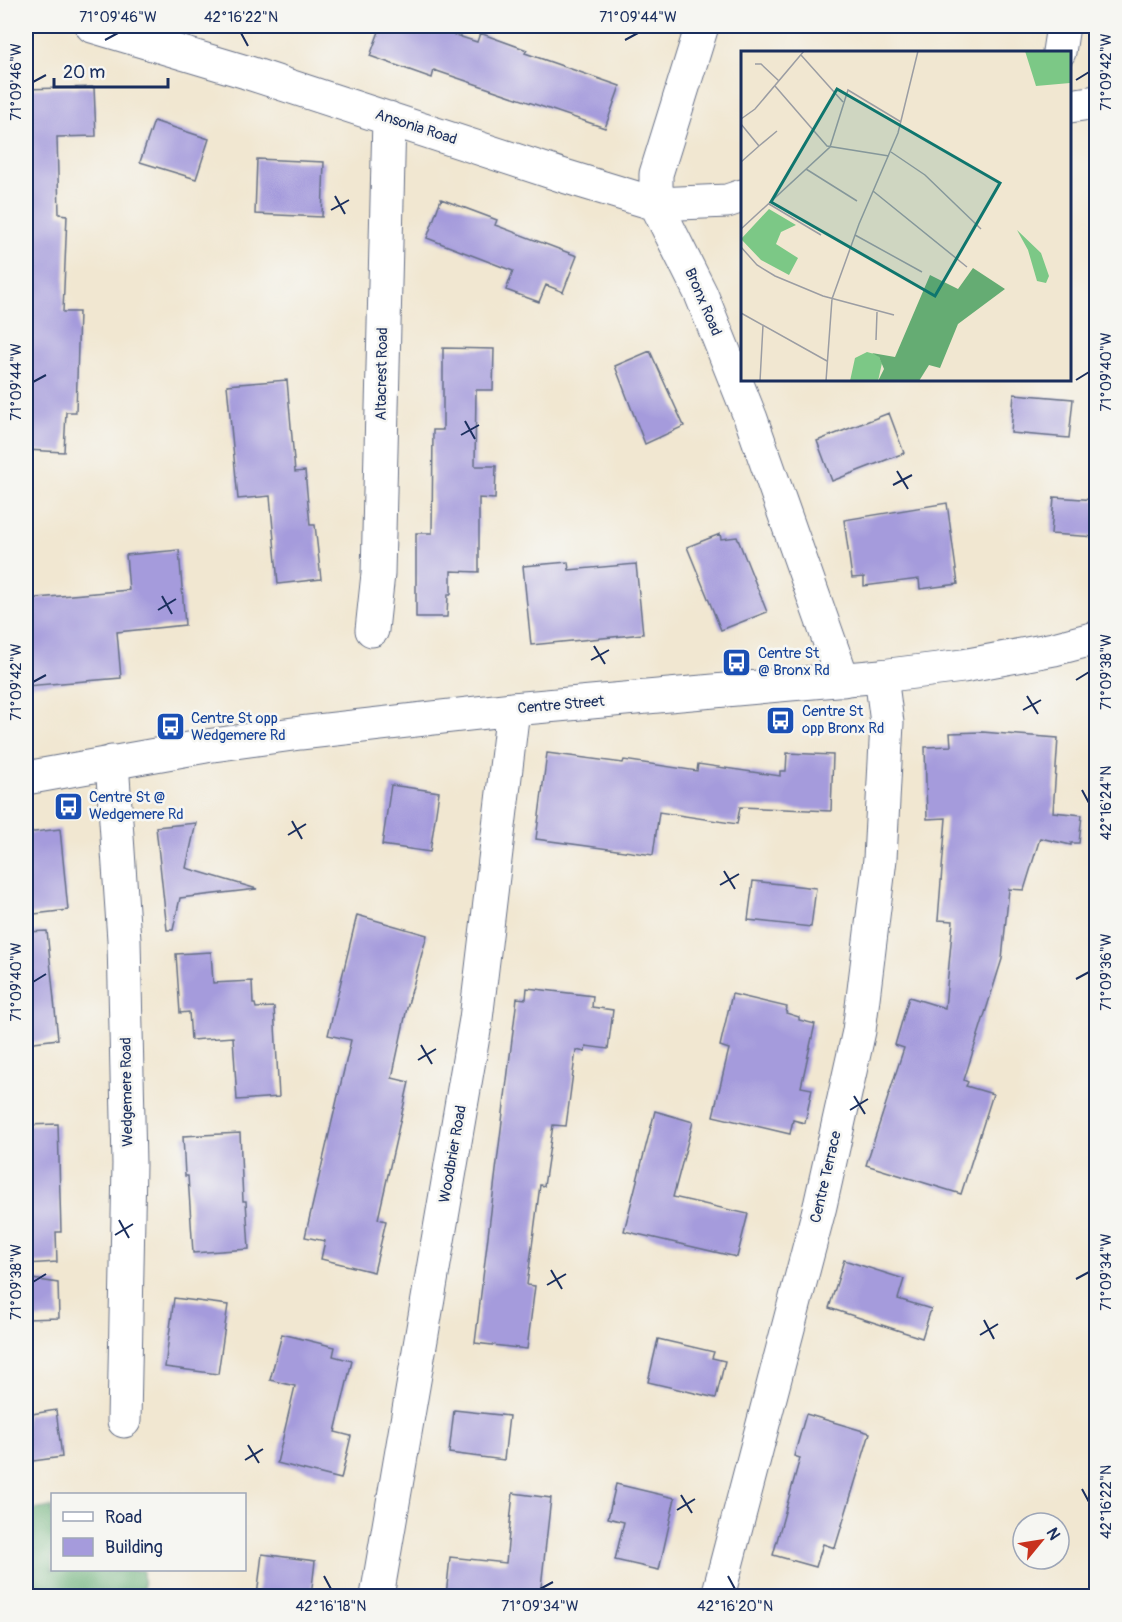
<svg xmlns="http://www.w3.org/2000/svg" width="1122" height="1622" font-family="Pangolin,sans-serif">
<style>
.forest{fill:#65ac73;stroke:#406e68;stroke-width:1.5}
.building{fill:#a59bdc}
.lines{fill:none;stroke-linecap:round;stroke-linejoin:round}
.minor-casing{stroke:#666f86;stroke-width:35}
.secondary-casing{stroke:#666f86;stroke-width:35}
.minor{stroke:#fff;stroke-width:33}
.secondary{stroke:#fff;stroke-width:33}
.ticks{fill:none;stroke:#1b2f5e;stroke-width:2}
.labels{text-anchor:middle;dominant-baseline:central;stroke-width:5;stroke-linejoin:round;paint-order:stroke}
.street-label{font-size:15px;fill:#1b2f5e;stroke:#f6f6f2}
.transit-label{font-size:15px;fill:#164399;stroke:#f6f6f2;text-anchor:start}
.inset-road{fill:none;stroke:#9b9da3;stroke-width:1.5}
.view{fill:#0f766e;fill-opacity:0.15;stroke:#0f766e;stroke-width:3}
.inset-edge{fill:none;stroke:#1b2f5e;stroke-width:3}
.neatline{fill:none;stroke:#1b2f5e;stroke-width:2}
.ticks-label{font-size:15px;text-anchor:middle;fill:#1b2f5e}
</style>
<rect width="100%" height="100%" fill="#f6f6f2"/>
<filter id="ink" filterUnits="userSpaceOnUse"><feTurbulence type="fractalNoise" baseFrequency=".0167" numOctaves="2"/><feDisplacementMap in="SourceGraphic" scale="12" xChannelSelector="R" yChannelSelector="G"/><feConvolveMatrix kernelMatrix="1 2 1 2 8 2 1 2 1" color-interpolation-filters="sRGB"/></filter>
<filter id="wash" filterUnits="userSpaceOnUse"><feTurbulence type="fractalNoise" baseFrequency=".008" numOctaves="4" result="noise"/><feDisplacementMap in="SourceGraphic" scale="24" xChannelSelector="R" yChannelSelector="G"/><feGaussianBlur stdDeviation="1.35" result="paint"/><feColorMatrix in="noise" values="0 0 0 0 0 0 0 0 0 0 0 0 0 0 0 0 0 1.4 0 .05"/><feComposite in="paint" operator="in"/></filter>
<g filter="url(#wash)">
<rect width="100%" height="100%" fill="#f1e7d1"/>
<path class="forest" d="M 52,1507 L 52,1570 L 143,1570 L 144,1596 L 26,1596 L 26,1511 Z"/>
<g id="blocks">
<path class="building" d="M 381,26 L 427,26 L 477,42 L 480,33 L 527,50 L 525,53 L 620,86 L 605,128 L 434,70 L 432,78 L 370,56 Z
M 94,87 L 96,136 L 57,137 L 59,214 L 67,215 L 63,312 L 79,312 L 76,412 L 66,412 L 64,452 L 26,450 L 26,213 L 29,213 L 26,89 Z
M 154,121 L 209,139 L 196,179 L 140,162 Z
M 257,159 L 324,162 L 322,217 L 255,214 Z
M 441,199 L 497,220 L 495,225 L 577,256 L 563,292 L 546,285 L 539,302 L 506,290 L 513,271 L 427,238 Z
M 443,348 L 494,349 L 493,390 L 476,390 L 475,466 L 496,466 L 495,499 L 479,498 L 479,572 L 451,571 L 451,594 L 448,594 L 447,617 L 416,617 L 416,533 L 432,533 L 433,430 L 443,430 Z
M 650,351 L 684,426 L 645,444 L 615,366 Z
M 287,380 L 295,472 L 305,471 L 310,525 L 315,525 L 321,579 L 278,584 L 270,496 L 238,499 L 227,385 Z
M 1014,394 L 1073,399 L 1069,438 L 1011,433 Z
M 889,413 L 904,453 L 832,481 L 817,441 Z
M 1054,497 L 1096,500 L 1096,537 L 1051,534 Z
M 947,503 L 958,584 L 920,589 L 919,579 L 864,586 L 864,577 L 852,578 L 844,520 Z
M 720,534 L 721,539 L 737,537 L 767,612 L 721,630 L 687,547 Z
M 179,550 L 185,625 L 117,632 L 121,678 L 26,686 L 26,599 L 129,590 L 126,555 Z
M 568,562 L 569,570 L 636,564 L 643,634 L 531,645 L 523,566 Z
M 982,732 L 1058,738 L 1053,812 L 1082,815 L 1079,843 L 1071,843 L 1071,845 L 1040,838 L 1024,890 L 1009,889 L 1002,959 L 964,1080 L 968,1082 L 966,1086 L 993,1094 L 961,1194 L 866,1165 L 904,1048 L 895,1045 L 909,997 L 945,1008 L 953,921 L 938,920 L 946,818 L 927,819 L 925,747 L 951,746 L 950,733 Z
M 547,753 L 623,763 L 624,760 L 697,771 L 698,764 L 780,776 L 780,771 L 786,771 L 787,753 L 833,755 L 831,811 L 740,807 L 737,824 L 659,812 L 653,855 L 536,839 Z
M 391,785 L 439,792 L 430,852 L 382,845 Z
M 196,823 L 186,868 L 257,889 L 180,898 L 173,930 L 167,930 L 156,827 Z
M 60,829 L 68,910 L 26,915 L 26,833 Z
M 753,881 L 816,888 L 811,927 L 748,920 Z
M 357,915 L 427,935 L 407,1008 L 392,1078 L 409,1082 L 378,1219 L 386,1221 L 374,1272 L 321,1259 L 325,1241 L 305,1237 L 351,1040 L 328,1035 Z
M 47,931 L 58,1039 L 26,1043 L 26,932 Z
M 211,952 L 213,983 L 252,981 L 253,1004 L 255,1004 L 256,1008 L 274,1007 L 279,1097 L 237,1100 L 233,1037 L 191,1040 L 189,1012 L 180,1013 L 176,954 Z
M 527,988 L 593,996 L 592,1007 L 613,1010 L 608,1049 L 586,1046 L 585,1052 L 576,1050 L 566,1126 L 553,1125 L 544,1186 L 540,1185 L 527,1285 L 535,1286 L 527,1349 L 475,1343 L 517,998 L 526,999 Z
M 732,994 L 787,1007 L 786,1013 L 799,1017 L 799,1020 L 815,1024 L 801,1087 L 812,1089 L 805,1123 L 793,1120 L 790,1134 L 713,1116 L 729,1049 L 720,1046 Z
M 655,1111 L 693,1122 L 673,1197 L 748,1214 L 737,1257 L 624,1231 Z
M 58,1124 L 61,1232 L 56,1232 L 57,1262 L 26,1264 L 26,1125 Z
M 240,1133 L 243,1201 L 246,1201 L 249,1249 L 193,1253 L 188,1176 L 185,1176 L 183,1136 Z
M 844,1260 L 904,1279 L 898,1299 L 931,1309 L 922,1338 L 829,1308 Z
M 26,1278 L 58,1283 L 59,1318 L 26,1319 Z
M 174,1298 L 228,1305 L 218,1374 L 165,1367 Z
M 282,1334 L 335,1347 L 333,1356 L 352,1361 L 335,1432 L 351,1436 L 341,1479 L 277,1463 L 295,1386 L 270,1380 Z
M 658,1339 L 714,1352 L 712,1358 L 725,1361 L 716,1398 L 648,1382 Z
M 56,1410 L 62,1457 L 26,1462 L 26,1415 Z
M 454,1410 L 509,1416 L 504,1460 L 449,1453 Z
M 806,1414 L 870,1433 L 835,1548 L 823,1544 L 816,1567 L 773,1555 L 800,1458 L 794,1456 Z
M 616,1484 L 675,1498 L 659,1570 L 615,1560 L 624,1522 L 608,1518 Z
M 513,1493 L 551,1498 L 540,1596 L 446,1596 L 450,1557 L 506,1563 Z
M 262,1554 L 315,1561 L 311,1596 L 257,1596 Z"/>
</g>
</g>
<g filter="url(#ink)">
<use href="#blocks" fill-opacity="0" stroke="#666f86" stroke-width="1.5"/>
<g class="lines">
<defs>
<path id="minor" d="M 92,26 L 246,72 L 564,176 L 656,204 L 727,201 L 742,196
M 702,26 L 656,174 L 656,204 L 701,294 L 751,419 L 843,680
M 1059,52 L 1063,26
M 1070,106 L 1096,102
M 372,630 L 378,574 L 389,118
M 112,762 L 124,940 L 129,1164 L 124,1421
M 377,1596 L 476,1019 L 513,709
M 718,1596 L 820,1206 L 859,1031 L 880,859 L 887,723 L 881,676"/>
<path id="secondary" d="M 26,778 L 206,746 L 300,733 L 513,709 L 881,676 L 963,666 L 1054,649 L 1096,638"/>
</defs>
<use href="#minor" class="minor-casing"/>
<use href="#secondary" class="secondary-casing"/>
<use href="#minor" class="minor"/>
<use href="#secondary" class="secondary"/>
</g>
</g>
<path class="ticks" d="M 241,33 L 248,46M 105,40 L 118,33M 625,40 L 638,33M 1076,80 L 1089,72M 33,82 L 46,75M 335,196 L 345,214M 331,210 L 349,200M 1076,380 L 1089,372M 33,382 L 46,375M 465,421 L 475,439M 461,435 L 479,425M 897,471 L 908,489M 893,485 L 912,475M 162,596 L 172,614M 158,610 L 176,599M 594,646 L 605,664M 591,660 L 609,650M 1076,680 L 1089,672M 33,682 L 46,675M 1027,696 L 1038,714M 1023,710 L 1041,700M 1082,790 L 1089,803M 292,821 L 302,839M 288,835 L 306,824M 724,871 L 735,889M 720,885 L 739,874M 1076,979 L 1089,972M 33,982 L 46,974M 421,1045 L 432,1064M 418,1060 L 436,1049M 854,1096 L 865,1114M 850,1110 L 868,1099M 119,1220 L 129,1238M 115,1235 L 133,1224M 551,1270 L 562,1289M 1076,1279 L 1089,1272M 33,1282 L 46,1274M 547,1285 L 566,1274M 984,1320 L 994,1339M 980,1335 L 998,1324M 248,1445 L 259,1463M 245,1460 L 263,1449M 1082,1489 L 1089,1502M 681,1495 L 692,1513M 677,1510 L 695,1499M 324,1576 L 331,1589M 728,1576 L 735,1589M 540,1589 L 553,1582"/>
<defs>
<symbol id="bus-square" viewBox="-11 -11 22 22"><rect x="-9" y="-9" width="18" height="18" rx="4" fill="#1a4fb4" stroke="#f6f6f2"/><path d="M-5-6H5V4H4V6H2V4H-2V6H-4V4H-5ZM-3.5-4V0h7V-4ZM-3.5 1.2v1.5H-2V1.2ZM2 1.2v1.5H3.5V1.2Z" fill="#fff"/></symbol>
</defs>
<g fill-rule="evenodd">
<use href="#bus-square" x="720" y="646" width="33" height="33"/>
<use href="#bus-square" x="764" y="704" width="33" height="33"/>
<use href="#bus-square" x="154" y="710" width="33" height="33"/>
<use href="#bus-square" x="52" y="790" width="33" height="33"/>
</g>
<g class="labels">
<g class="street-label">
<text transform="translate(416 127) rotate(18)">Ansonia Road</text>
<text transform="translate(703 302) rotate(67)">Bronx Road</text>
<text transform="translate(382 374) rotate(-89)">Altacrest Road</text>
<text transform="translate(561 705) rotate(-5)">Centre Street</text>
<text transform="translate(127 1092) rotate(-91)">Wedgemere Road</text>
<text transform="translate(453 1154) rotate(-80)">Woodbrier Road</text>
<text transform="translate(826 1177) rotate(-77)">Centre Terrace</text>
</g>
<g class="transit-label">
<text x="758" y="653">Centre St<tspan x="758" dy="17">@ Bronx Rd</tspan></text>
<text x="802" y="711">Centre St<tspan x="802" dy="17">opp Bronx Rd</tspan></text>
<text x="191" y="718">Centre St opp<tspan x="191" dy="17">Wedgemere Rd</tspan></text>
<text x="89" y="797">Centre St @<tspan x="89" dy="17">Wedgemere Rd</tspan></text>
</g>
</g>
<g transform="translate(741 51)">
<rect width="330" height="330" fill="#f1e7d1"/>
<path d="M 284,0 L 330,0 L 329,32 L 295,35 ZM 28,158 L 55,174 L 40,181 L 35,193 L 57,207 L 48,224 L 20,209 L 0,188 ZM 276,179 L 300,202 L 308,225 L 305,232 L 296,230 L 287,199 ZM 126,301 L 137,304 L 141,312 L 137,330 L 109,330 L 114,307 Z" fill="#7cc886"/>
<path d="M 232,217 L 264,238 L 217,273 L 199,317 L 188,314 L 178,330 L 137,330 L 143,318 L 138,306 L 131,302 L 154,306 L 189,224 L 217,238 Z" fill="#65ac73"/>
<path class="inset-road" d="M 60,4 L 102,51M 14,13 L 20,13 L 38,30M 34,35 L 86,95 L 148,105M 0,68 L 14,58 L 63,0M 0,73 L 18,95 L 0,111M 18,95 L 36,80M 150,101 L 184,124 L 240,178M 65,118 L 116,150M 132,140 L 226,216M 28,153 L 80,184M 0,178 L 89,96 L 107,39 L 160,71M 114,184 L 181,221M 0,196 L 16,214 L 34,225 L 82,245 L 153,264M 0,262 L 86,310M 135,289 L 136,261M 19,330 L 22,274M 85,330 L 91,248 L 118,173 L 157,82 L 177,0"/>
<path class="view" d="M 96,38 L 259,132 L 194,245 L 30,151 Z"/>
<rect width="330" height="330" class="inset-edge"/>
</g>
<rect width="1122" height="1622" fill="none" stroke="#f6f6f2" stroke-width="66"/>
<rect x="51" y="1493" width="195" height="78" fill="#f6f6f2" stroke="#9ea6b7" stroke-width="1.5"/>
<rect x="63" y="1512" width="30" height="9" fill="#ffffff" stroke="#9ea6b7" stroke-width="1.5"/>
<text x="105" y="1523" font-size="18" fill="#1b2f5e">Road</text>
<rect x="63" y="1538" width="30" height="18" fill="#a59bdc" stroke="#9ea6b7" stroke-width="1.5"/>
<text x="105" y="1553" font-size="18" fill="#1b2f5e">Building</text>
<g transform="translate(1041 1541) rotate(60)"><circle r="28" fill="#f6f6f2" stroke="#9ea6b7" stroke-width="1.5"/>
<path d="M0-4.5L10 22L0 15L-10 22Z" fill="#c8321e"/>
<text y="-9" font-size="16" font-weight="bold" text-anchor="middle" fill="#1b2f5e">N</text>
</g>
<path d="M54 78v9h114v-9" fill="none" stroke="#1b2f5e" stroke-width="3"/>
<text x="63" y="78" font-size="18" fill="#1b2f5e" stroke="#f6f6f2" stroke-width="4.5" paint-order="stroke">20 m</text>
<rect x="33" y="33" width="1056" height="1556" class="neatline"/>
<g class="ticks-label">
<text x="118" y="22">71°09'46"W</text>
<text x="241" y="22">42°16'22"N</text>
<text x="638" y="22">71°09'44"W</text>
<text transform="translate(1106 72) rotate(-90)" y="5">71°09'42"W</text>
<text transform="translate(16 82) rotate(-90)" y="5">71°09'46"W</text>
<text transform="translate(1106 372) rotate(-90)" y="5">71°09'40"W</text>
<text transform="translate(16 382) rotate(-90)" y="5">71°09'44"W</text>
<text transform="translate(1106 672) rotate(-90)" y="5">71°09'38"W</text>
<text transform="translate(16 682) rotate(-90)" y="5">71°09'42"W</text>
<text transform="translate(1106 803) rotate(-90)" y="5">42°16'24"N</text>
<text transform="translate(1106 972) rotate(-90)" y="5">71°09'36"W</text>
<text transform="translate(16 982) rotate(-90)" y="5">71°09'40"W</text>
<text transform="translate(1106 1272) rotate(-90)" y="5">71°09'34"W</text>
<text transform="translate(16 1282) rotate(-90)" y="5">71°09'38"W</text>
<text transform="translate(1106 1502) rotate(-90)" y="5">42°16'22"N</text>
<text x="331" y="1611">42°16'18"N</text>
<text x="540" y="1611">71°09'34"W</text>
<text x="735" y="1611">42°16'20"N</text>
</g>
</svg>
